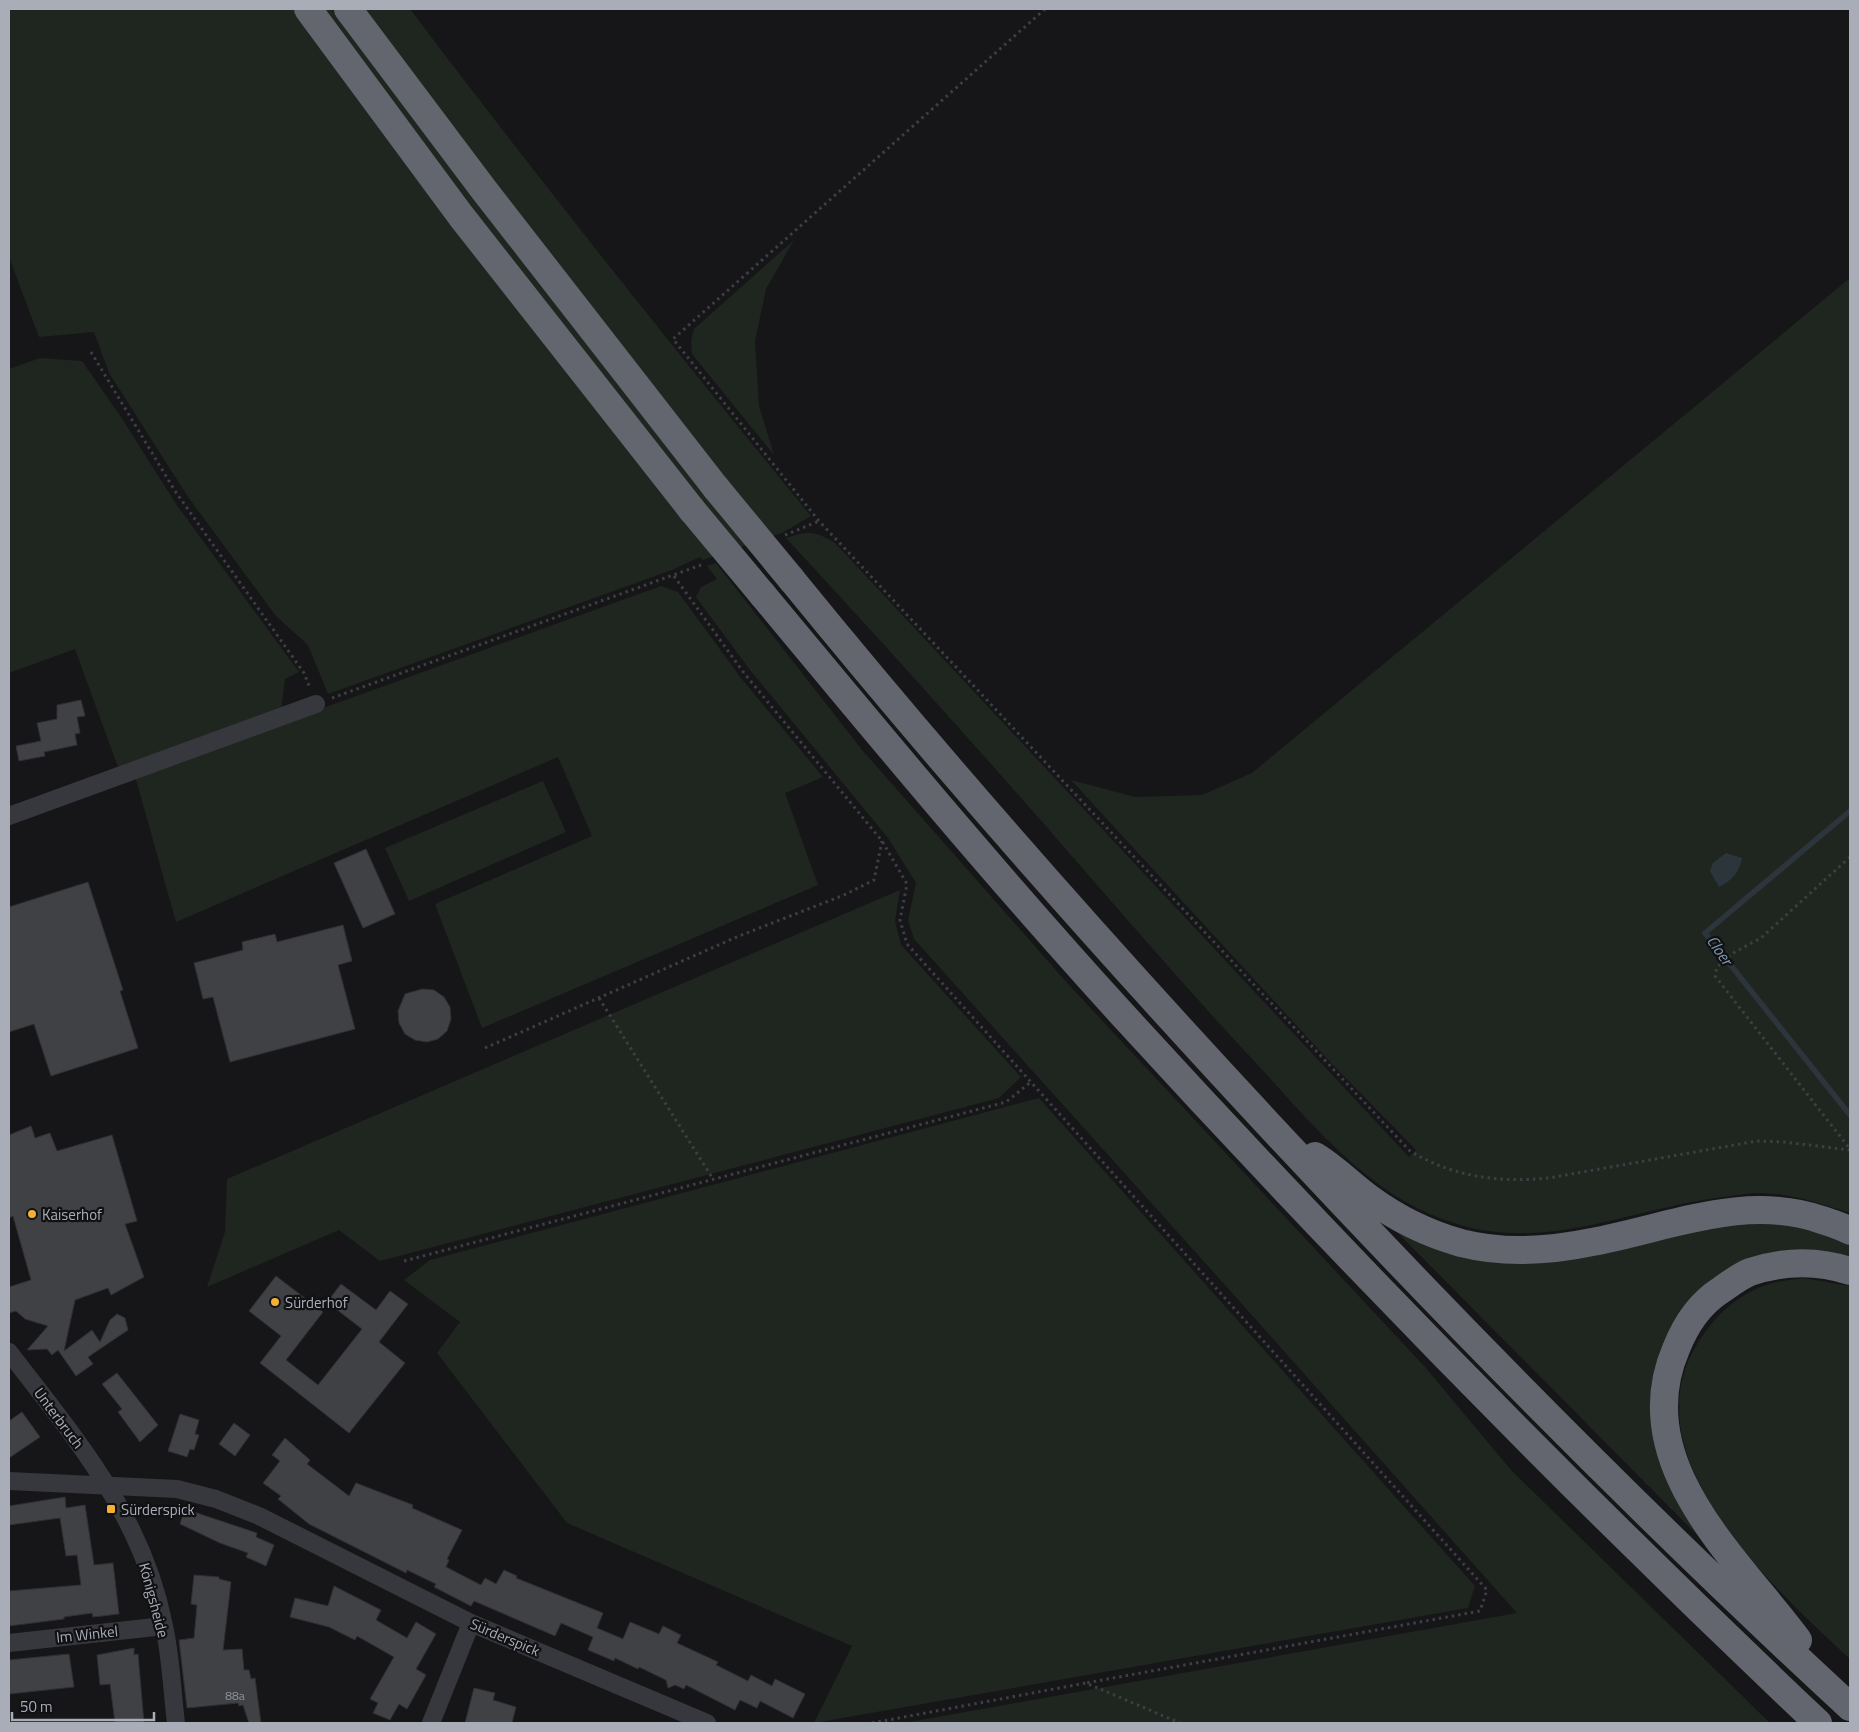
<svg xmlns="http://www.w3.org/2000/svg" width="1859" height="1732" font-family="'Titillium Web',sans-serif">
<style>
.green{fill:#1e261f}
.water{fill:#2c353c}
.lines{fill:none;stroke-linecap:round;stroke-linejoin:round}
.stream{stroke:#2c353c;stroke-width:5.5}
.building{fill:#404145;stroke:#303034}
.path{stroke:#3d3f44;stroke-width:3;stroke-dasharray:2.5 4;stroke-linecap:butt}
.street{stroke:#37383d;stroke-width:18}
.highway{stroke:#63666e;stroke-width:28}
.highway-bridge{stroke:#63666e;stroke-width:28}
.poi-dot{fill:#f2b134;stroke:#111113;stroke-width:2}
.labels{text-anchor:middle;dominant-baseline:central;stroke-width:4.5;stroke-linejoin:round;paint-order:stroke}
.number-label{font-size:12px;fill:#8e929b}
.poi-label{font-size:15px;fill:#a8adb8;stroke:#111113;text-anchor:start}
.street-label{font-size:15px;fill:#a8adb8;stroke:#111113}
.water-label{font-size:16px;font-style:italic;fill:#7f9bb3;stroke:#111113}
</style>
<rect width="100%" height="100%" fill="#161618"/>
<path class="green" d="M 9,9 L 410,9 C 540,181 674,349 811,516 L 782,533 L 703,560 L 700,557 L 672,570 L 328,694 L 308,645 L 276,616 L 188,497 L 109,373 L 94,332 L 39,337 L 9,257 Z
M 794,240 L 766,289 L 755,341 L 759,406 L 774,455 L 692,354 L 691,340 L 694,329 Z
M 1850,278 L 1850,1213 C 1819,1203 1790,1193 1757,1193 C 1746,1193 1734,1196 1723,1197 C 1634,1208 1550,1251 1460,1225 C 1369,1198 1315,1126 1253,1060 C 1181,983 1113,903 1044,824 C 959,727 873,632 786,538 C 808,531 814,530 835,543 L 1409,1157 L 1416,1150 L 1331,1063 L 1071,780 L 1135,797 L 1202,795 L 1252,773 Z
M 40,358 L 82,361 L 121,417 L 176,504 L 299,672 L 285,679 L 281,711 L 119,770 L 75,649 L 9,673 L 9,369 Z
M 716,563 L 863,751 L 1069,985 L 1425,1367 L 1511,1470 L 1770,1723 L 904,1723 L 1517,1613 L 1225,1285 L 914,939 L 908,920 L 916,883 L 888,838 L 750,670 L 696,597 L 701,587 L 717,579 L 707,566 Z
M 661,586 L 678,592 L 741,678 L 823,777 L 785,793 L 818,885 L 482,1028 L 435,904 L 592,836 L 558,757 L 176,922 L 135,776 Z
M 543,781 L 566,832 L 409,901 L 385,848 Z
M 900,890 L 895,921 L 901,945 L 1021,1077 L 999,1098 L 380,1261 L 339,1230 L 207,1287 L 225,1232 L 227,1179 Z
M 1039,1098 L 1475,1586 L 1468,1608 L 814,1723 L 852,1646 L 567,1523 L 437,1353 L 460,1322 L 404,1280 L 430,1260 Z
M 1756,1216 L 1850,1240 L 1850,1263 L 1751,1265 L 1660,1368 L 1707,1545 L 1388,1223 L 1458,1249 Z
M 1803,1278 L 1850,1286 L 1850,1659 C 1777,1591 1629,1459 1696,1346 C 1711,1320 1736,1295 1766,1285 C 1778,1281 1791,1280 1803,1278 Z"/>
<path class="water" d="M 1726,853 L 1742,858 C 1740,872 1731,881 1719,887 L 1710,871 L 1713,863 Z"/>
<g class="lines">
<path class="stream" d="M 1850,811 L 1705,933 L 1850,1115"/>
</g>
<path class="building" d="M 81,700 L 85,716 L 77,717 L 80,733 L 75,734 L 77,745 L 44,752 L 45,756 L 19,761 L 16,746 L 41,741 L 37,723 L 57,719 L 57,705 Z
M 366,849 L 395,914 L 363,928 L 334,863 Z
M 88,882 L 123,990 L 120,991 L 138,1048 L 51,1076 L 34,1024 L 9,1032 L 9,907 Z
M 343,925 L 352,961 L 338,965 L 355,1029 L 230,1062 L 213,997 L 203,999 L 194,963 L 243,950 L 242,942 L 275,934 L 277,942 Z
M 422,989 L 434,990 L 444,997 L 450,1007 L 451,1019 L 447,1031 L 438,1039 L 427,1042 L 415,1040 L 405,1034 L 399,1023 L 398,1011 L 405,994 Z
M 31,1126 L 35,1138 L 50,1133 L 57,1151 L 112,1135 L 137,1221 L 125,1224 L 144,1277 L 111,1295 L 108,1288 L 75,1300 L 64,1351 L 92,1330 L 100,1342 L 110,1320 L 117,1314 L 125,1318 L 128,1330 L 88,1357 L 93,1364 L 76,1376 L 58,1350 L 52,1355 L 47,1349 L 27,1350 L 48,1326 L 25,1319 L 16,1311 L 9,1313 L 9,1287 L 31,1280 L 13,1216 L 9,1218 L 9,1135 Z
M 276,1276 L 323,1312 L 286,1360 L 318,1385 L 362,1329 L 327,1302 L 341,1284 L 376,1310 L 390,1291 L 408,1304 L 379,1342 L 405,1363 L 349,1433 L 260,1363 L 281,1336 L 249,1311 Z
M 117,1373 L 158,1425 L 140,1442 L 118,1412 L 122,1409 L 102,1384 Z
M 22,1412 L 40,1437 L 9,1458 L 9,1421 Z
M 180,1414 L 199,1420 L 195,1434 L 199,1435 L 194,1450 L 190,1449 L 187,1457 L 168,1451 Z
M 234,1423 L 250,1435 L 235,1456 L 219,1444 Z
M 285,1438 L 310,1460 L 307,1464 L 349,1496 L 356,1483 L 413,1505 L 412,1508 L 462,1530 L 447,1559 L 449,1560 L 446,1567 L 481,1585 L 485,1578 L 496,1584 L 504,1570 L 517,1576 L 516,1578 L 603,1613 L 597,1628 L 623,1639 L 630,1622 L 659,1634 L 663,1626 L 681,1635 L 677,1643 L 718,1662 L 716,1665 L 748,1681 L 751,1675 L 772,1686 L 775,1679 L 805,1694 L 793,1718 L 760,1701 L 757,1708 L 740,1700 L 735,1710 L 686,1685 L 684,1689 L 675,1685 L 668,1688 L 666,1680 L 639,1667 L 638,1669 L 615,1658 L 614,1661 L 588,1650 L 593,1637 L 561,1623 L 555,1636 L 474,1601 L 471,1606 L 434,1587 L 436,1584 L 407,1570 L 406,1573 L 309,1524 L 278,1499 L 281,1496 L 263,1483 L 280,1461 L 272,1455 Z
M 65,1497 L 66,1508 L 85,1505 L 94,1565 L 113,1563 L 119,1614 L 93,1617 L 92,1613 L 64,1617 L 64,1619 L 9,1626 L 9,1591 L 81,1585 L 77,1555 L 66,1556 L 60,1518 L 9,1525 L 9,1506 Z
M 185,1509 L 257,1533 L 256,1537 L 274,1545 L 266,1566 L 246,1557 L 248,1553 L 220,1543 L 180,1524 Z
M 194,1575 L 219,1577 L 219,1579 L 231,1582 L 223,1650 L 242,1649 L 244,1670 L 249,1670 L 251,1679 L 255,1678 L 261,1723 L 249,1723 L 243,1705 L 239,1706 L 238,1703 L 187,1708 L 179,1640 L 194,1638 L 197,1605 L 191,1604 Z
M 334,1586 L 381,1610 L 376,1620 L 407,1638 L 416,1622 L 436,1634 L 416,1669 L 426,1675 L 407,1709 L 399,1704 L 390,1720 L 373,1713 L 378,1703 L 370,1699 L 394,1657 L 357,1636 L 355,1640 L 329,1627 L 290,1617 L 295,1598 L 328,1606 Z
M 134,1648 L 134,1655 L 138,1654 L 144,1723 L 115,1723 L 110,1684 L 100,1685 L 97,1655 Z
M 69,1654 L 74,1687 L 9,1694 L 9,1660 Z
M 474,1688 L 495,1693 L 493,1700 L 516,1707 L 512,1723 L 465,1723 Z"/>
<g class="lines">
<path class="path" d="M 1045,9 L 673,339 L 819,521 L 1410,1151 C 1453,1177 1499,1183 1549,1178 L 1757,1141 L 1784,1142 L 1850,1150
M 91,352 L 175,491 L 304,673 L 310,688
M 785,535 L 819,521
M 674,576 L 744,673 L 882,841 L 907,884 L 900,920 L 907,944 L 1487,1590 L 1480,1611 L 1086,1683
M 332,698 L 701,565
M 1850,857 L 1761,938 L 1735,952 L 1717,967 L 1715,976 L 1850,1149
M 599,998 L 713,1179
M 485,1048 L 739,936 L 844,895 L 874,880 L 882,841
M 404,1261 L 1006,1102 L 1032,1081
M 872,1723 L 1086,1683 L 1180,1723"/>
<path class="street" d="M 9,816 L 316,704
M 9,1352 C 75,1438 143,1516 164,1626 C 171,1657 172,1691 176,1723
M 9,1481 L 177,1489 L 216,1499 L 259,1516 L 471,1623 L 707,1723
M 9,1643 L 164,1626
M 431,1723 L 471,1623"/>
<path class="highway" d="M 308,9 L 461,216 L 692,510
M 348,9 L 484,190 L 716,488
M 792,580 C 949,773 1114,959 1284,1141 C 1466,1336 1654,1526 1850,1707
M 762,594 C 879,735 997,877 1121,1013 C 1345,1258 1577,1495 1818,1723
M 1315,1156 C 1335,1168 1351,1185 1369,1198 C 1396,1218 1429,1234 1461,1243 C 1504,1254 1549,1251 1592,1242 C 1668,1228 1745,1193 1822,1220 C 1831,1223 1842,1226 1850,1231
M 1798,1640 C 1737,1558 1627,1463 1676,1349 C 1685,1326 1699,1304 1721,1290 C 1730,1284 1740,1276 1750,1272 C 1783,1261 1817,1260 1850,1271"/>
<path class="highway-bridge" d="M 716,488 L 792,580
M 692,510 L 762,594"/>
</g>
<g class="poi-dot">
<circle cx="32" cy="1214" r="5"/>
<circle cx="275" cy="1302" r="5"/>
<rect x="106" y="1504" width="10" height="10" rx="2.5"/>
</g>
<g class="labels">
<g class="number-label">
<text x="235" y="1695">88a</text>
</g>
<g class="poi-label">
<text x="42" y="1214">Kaiserhof</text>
<text x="285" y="1302">Sürderhof</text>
<text x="121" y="1509">Sürderspick</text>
</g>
<g class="street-label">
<text transform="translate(59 1418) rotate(53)">Unterbruch</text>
<text transform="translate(154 1600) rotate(75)">Königsheide</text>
<text transform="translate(87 1634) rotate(-6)">Im Winkel</text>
<text transform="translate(505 1637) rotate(23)">Sürderspick</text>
</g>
<g class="water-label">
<text transform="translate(1720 950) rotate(55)">Cloer</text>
</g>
</g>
<rect width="1859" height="1732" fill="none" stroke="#a8adb8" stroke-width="20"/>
<path d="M12 1712v8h142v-8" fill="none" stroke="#a8adb8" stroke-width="2.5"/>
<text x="20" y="1712" font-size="15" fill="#a8adb8" stroke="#111113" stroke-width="4" paint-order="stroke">50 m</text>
</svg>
